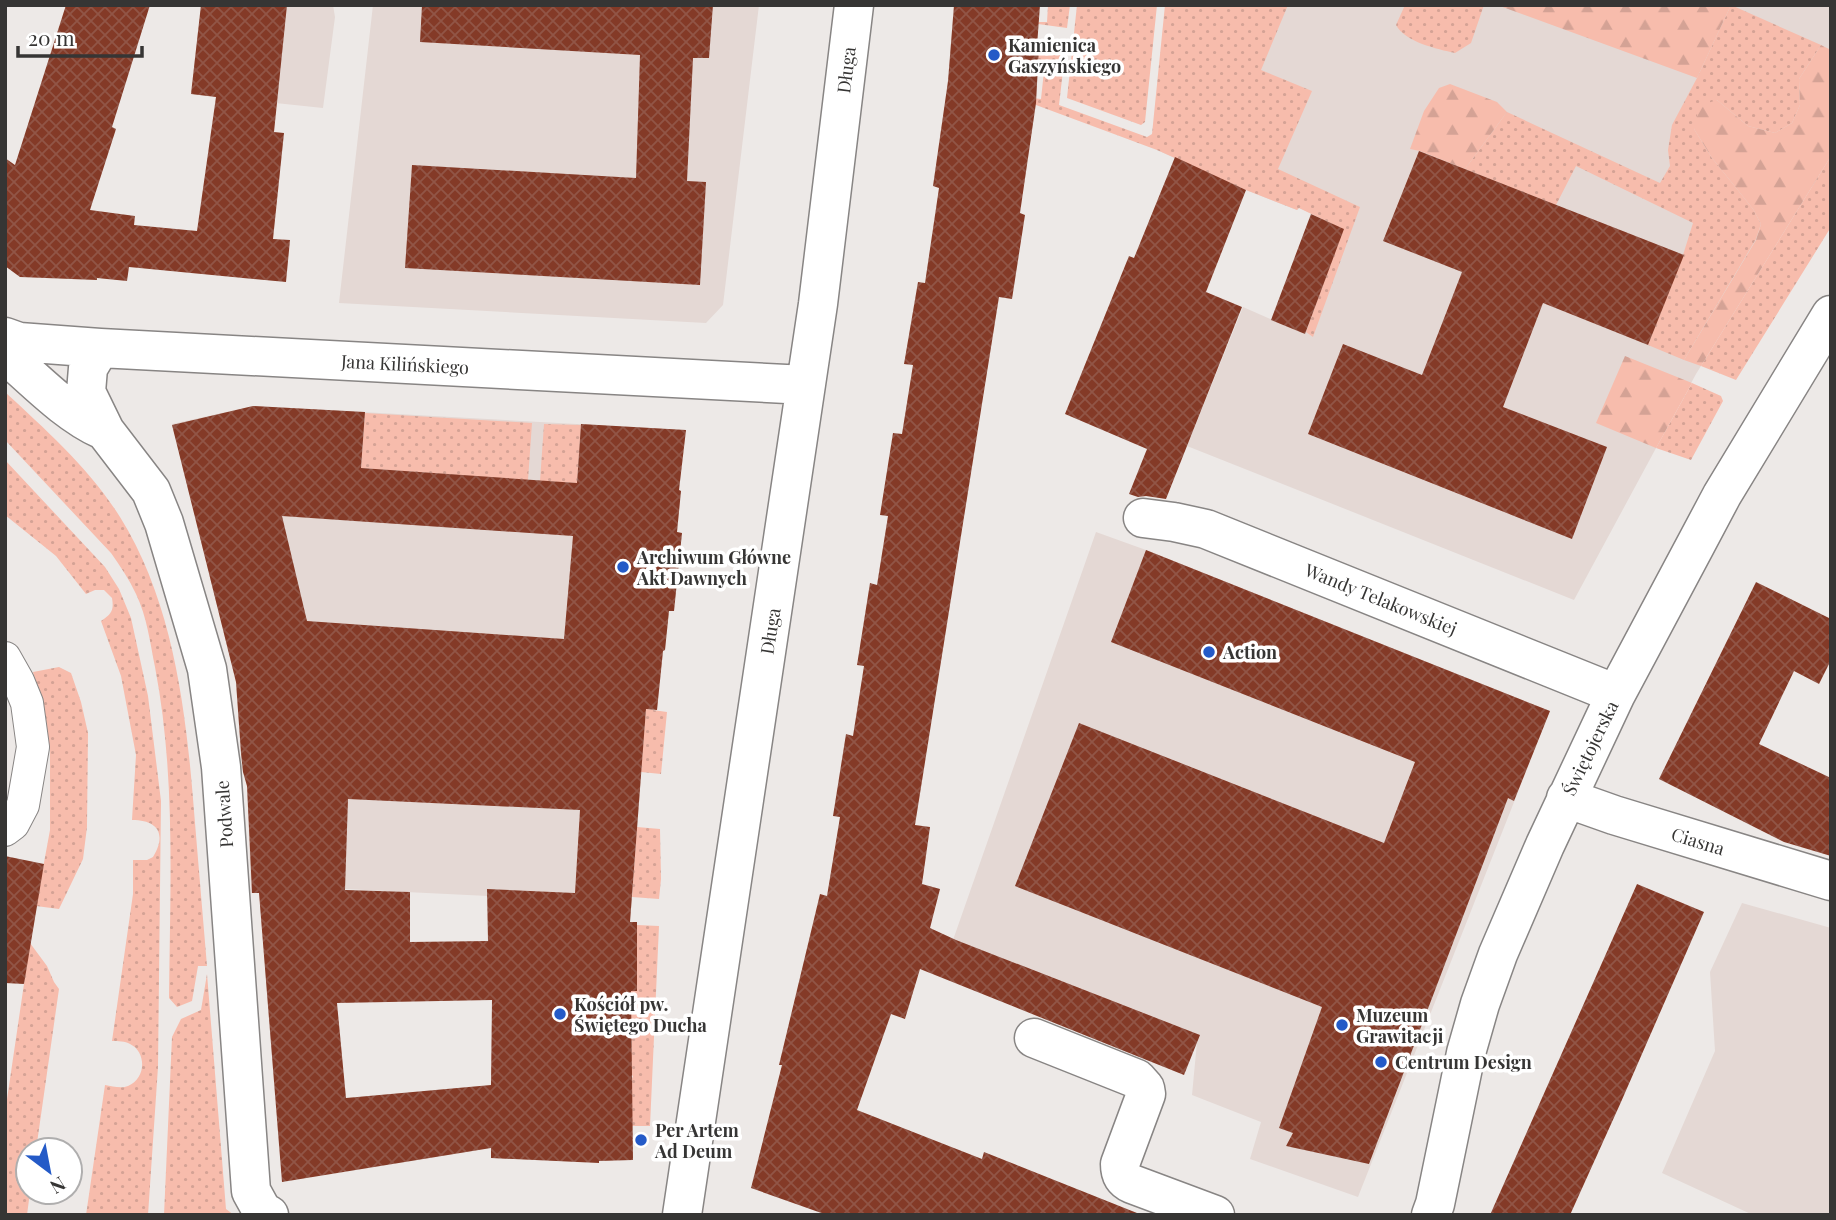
<svg xmlns="http://www.w3.org/2000/svg" width="1836" height="1220" font-family="'Playfair Display',serif">
<style>
.built{fill:#e4d8d4}
.green{fill:url(#green-dots)}
.forest{fill:url(#forest-firs)}
.building{fill:url(#building-cross-hatch);fill-rule:evenodd}
.lines{fill:none;stroke-linecap:round;stroke-linejoin:round}
.pedestrian-casing{stroke:#888584;stroke-width:34}
.minor-casing{stroke:#888584;stroke-width:41}
.pedestrian{stroke:#fff;stroke-width:32}
.minor{stroke:#fff;stroke-width:38}
.poi-dot{fill:#245ac7;stroke:#fff;stroke-width:2.5}
.labels{text-anchor:middle;dominant-baseline:central;stroke-width:7;stroke-linejoin:round;paint-order:stroke}
.poi-label{font-size:18px;font-weight:bold;fill:#363534;stroke:#fff;text-anchor:start}
.street-label{font-size:18px;fill:#363534;stroke:#fff}
</style>
<defs>
<pattern id="green-dots" width="8" height="8" patternUnits="userSpaceOnUse" patternTransform="scale(1.75)"><rect width="8" height="8" fill="#f7bcac"/><path d="M2 2h.1M6 6h.1" fill="none" stroke="#d4a295" stroke-width="1.8" stroke-linecap="round"/></pattern>
<pattern id="forest-firs" width="22" height="20" patternUnits="userSpaceOnUse" patternTransform="scale(1.75)"><rect width="22" height="20" fill="#f7bcac"/><path d="M5 1l3.5 6h-7zM16 11l3.5 6h-7z" fill="#d4a295"/></pattern>
<pattern id="building-cross-hatch" width="8" height="8" patternUnits="userSpaceOnUse" patternTransform="scale(1.75)"><rect width="8" height="8" fill="#843a27"/><path d="M0 0l8 8M0 8l8-8" fill="none" stroke="#915546"/></pattern>
</defs>
<rect width="100%" height="100%" fill="#ede9e7"/>
<path class="built" d="M 201,5 L 333,5 L 335,17 L 323,108 L 191,94 Z
M 373,5 L 759,5 L 723,305 L 706,323 L 339,303 Z
M 1171,5 L 1831,5 L 1831,156 L 1696,374 L 1574,600 L 1187,446 L 1243,307 L 1305,334 L 1344,229 L 1299,208 L 1297,210 L 1246,190 L 1157,150 Z
M 253,406 L 686,430 L 679,490 L 681,491 L 677,532 L 682,533 L 674,611 L 669,610 L 665,650 L 663,651 L 657,710 L 646,709 L 630,922 L 575,893 L 488,889 L 488,896 L 345,889 L 251,893 L 247,786 L 242,767 L 236,682 L 172,424 Z
M 1096,532 L 1146,550 L 1550,711 L 1358,1197 L 1250,1159 L 1261,1122 L 1192,1095 L 1197,1042 L 953,940 Z
M 1742,903 L 1831,928 L 1831,1215 L 1753,1215 L 1662,1173 L 1715,1051 L 1710,972 Z"/>
<path class="green" d="M 1048,5 L 1070,5 L 1067,28 L 1038,24 L 1039,22 L 1047,22 Z
M 1077,5 L 1157,5 L 1145,122 L 1141,125 L 1067,98 Z
M 1165,5 L 1288,5 L 1261,70 L 1312,91 L 1278,169 L 1360,207 L 1313,337 L 1306,332 L 1343,229 L 1299,208 L 1297,210 L 1246,190 L 1157,150 L 1036,105 L 1032,98 L 1041,99 L 1044,71 L 1034,69 L 1037,41 L 1066,45 L 1059,105 L 1147,137 L 1152,134 Z
M 1405,5 L 1484,5 L 1471,43 L 1455,53 C 1437,49 1405,42 1396,25 Z
M 1731,5 L 1821,45 L 1799,79 L 1800,105 L 1792,123 L 1775,133 L 1748,126 L 1717,100 L 1694,129 L 1712,158 L 1753,209 L 1761,224 L 1756,239 L 1684,360 L 1648,345 L 1683,255 L 1693,223 L 1576,166 L 1556,205 L 1465,169 L 1507,112 L 1660,183 L 1670,166 L 1668,150 L 1672,125 L 1697,78 Z
M 1831,156 L 1831,227 L 1736,380 L 1701,366 Z
M 1692,383 L 1721,396 L 1723,401 L 1691,460 L 1656,448 Z
M 5,392 C 46,430 90,469 120,517 C 176,607 187,720 195,823 C 199,871 203,919 207,966 L 198,966 L 192,1001 L 177,1007 L 169,998 C 170,888 176,776 155,667 C 150,642 147,617 136,594 C 129,579 120,566 111,553 L 5,440 Z
M 365,413 L 532,423 L 528,480 L 361,468 Z
M 544,424 L 581,425 L 577,483 L 540,481 Z
M 5,460 L 105,567 L 119,589 L 131,618 L 148,696 L 161,801 L 158,1067 L 148,1215 L 86,1215 L 105,1085 C 112,1086 121,1089 128,1086 C 146,1079 147,1052 130,1044 C 125,1041 118,1041 112,1041 L 133,894 L 133,860 L 147,860 L 153,857 C 167,834 158,820 132,820 L 136,755 L 121,676 L 101,621 C 112,614 114,610 112,598 L 104,590 L 95,590 L 86,594 L 56,556 L 5,515 Z
M 59,667 L 71,673 L 81,702 L 88,733 L 87,827 L 83,859 L 59,909 L 36,906 L 50,830 L 50,749 L 42,705 L 33,672 Z
M 646,709 L 667,712 L 661,774 L 641,772 Z
M 637,827 L 660,829 L 661,879 L 659,899 L 632,897 Z
M 637,925 L 659,926 L 650,1126 L 631,1126 L 630,1095 L 632,1093 L 632,1089 L 629,1086 L 633,1076 L 630,1074 L 632,1041 L 629,1039 L 630,991 L 637,991 Z
M 30,943 L 47,966 L 54,982 L 59,989 L 36,1150 L 28,1150 L 28,1192 L 30,1192 L 27,1215 L 5,1215 L 5,1113 Z
M 207,974 L 226,1209 L 234,1215 L 164,1215 L 172,1037 L 181,1019 L 201,1010 Z"/>
<path class="forest" d="M 1497,5 L 1731,5 L 1697,78 Z
M 1821,45 L 1831,50 L 1831,156 L 1701,366 L 1684,360 L 1756,240 L 1761,224 L 1753,209 L 1712,158 L 1694,129 L 1699,106 L 1717,100 L 1748,126 L 1775,133 L 1792,123 L 1800,105 L 1799,79 Z
M 1450,84 L 1497,102 L 1507,112 L 1465,169 L 1420,151 L 1410,149 L 1424,111 L 1439,88 Z
M 1625,356 L 1692,383 L 1656,448 L 1596,423 Z"/>
<path class="building" d="M 66,5 L 150,5 L 112,127 L 116,129 L 90,210 L 135,216 L 134,225 L 197,231 L 216,97 L 191,94 L 201,5 L 287,5 L 274,132 L 284,133 L 273,239 L 290,240 L 286,282 L 129,267 L 127,281 L 97,278 L 97,280 L 20,277 L 5,266 L 5,158 L 15,165 Z
M 422,5 L 713,5 L 709,58 L 693,58 L 687,181 L 706,182 L 700,285 L 405,268 L 412,165 L 636,178 L 640,55 L 420,42 Z
M 954,5 L 1040,5 L 1037,46 L 1039,46 L 1036,103 L 1020,213 L 1025,215 L 1012,299 L 999,297 L 915,825 L 930,827 L 922,884 L 940,889 L 930,928 L 956,940 L 1200,1035 L 1184,1075 L 920,969 L 905,1019 L 891,1014 L 857,1110 L 982,1159 L 984,1152 L 1137,1213 L 1136,1215 L 827,1215 L 751,1188 L 782,1065 L 779,1065 L 820,894 L 827,896 L 840,817 L 833,816 L 846,734 L 853,736 L 864,666 L 857,665 L 870,583 L 877,585 L 888,516 L 880,515 L 893,433 L 902,434 L 913,365 L 904,364 L 918,282 L 925,283 L 939,188 L 933,186 L 948,81 Z
M 1419,151 L 1684,255 L 1648,345 L 1543,303 L 1503,407 L 1607,447 L 1572,539 L 1308,434 L 1343,344 L 1422,375 L 1462,272 L 1383,241 Z
M 1175,157 L 1246,190 L 1206,292 L 1242,307 L 1166,499 L 1146,496 L 1138,497 L 1129,494 L 1147,449 L 1065,414 L 1129,256 L 1134,258 Z
M 1311,214 L 1344,229 L 1305,334 L 1271,320 Z
M 253,406 L 365,412 L 361,468 L 577,483 L 581,424 L 686,430 L 679,490 L 681,491 L 677,532 L 682,533 L 674,611 L 669,611 L 665,650 L 663,651 L 657,710 L 646,709 L 630,922 L 637,922 L 637,991 L 631,991 L 633,1160 L 599,1161 L 599,1163 L 491,1158 L 491,1148 L 282,1182 L 259,893 L 252,893 L 247,786 L 243,772 L 241,753 L 236,682 L 172,425 ZM 282,516 L 573,536 L 564,639 L 307,621 ZM 348,799 L 580,810 L 575,893 L 487,889 L 488,941 L 410,942 L 410,892 L 345,890 ZM 492,1000 L 491,1085 L 346,1098 L 337,1003 Z
M 1146,550 L 1550,711 L 1514,801 L 1508,798 L 1369,1164 L 1286,1146 L 1293,1133 L 1279,1128 L 1322,1007 L 1015,886 L 1079,723 L 1384,843 L 1415,762 L 1111,642 Z
M 1756,582 L 1831,619 L 1831,660 L 1819,684 L 1794,671 L 1759,744 L 1831,778 L 1831,856 L 1784,842 L 1659,779 Z
M 5,856 L 44,864 L 24,984 L 5,983 Z
M 1637,884 L 1704,912 L 1621,1102 L 1570,1215 L 1490,1215 Z"/>
<g class="lines">
<defs>
<path id="pedestrian" d="M 5,658 L 18,681 L 27,703 L 33,747 L 23,805 L 13,824 L 5,830"/>
<path id="minor" d="M 5,337 L 19,342 L 100,348 L 806,385
M 100,348 L 88,368 L 86,392 L 105,431 L 151,491 L 164,523 L 207,669 L 221,767 L 251,1191 L 262,1211 L 269,1215
M 5,354 C 35,380 67,414 103,430
M 1143,518 L 1174,522 L 1206,529 L 1616,694
M 1566,798 L 1614,815 L 1831,881
M 1034,1038 L 1137,1079 L 1145,1088 L 1146,1094 L 1120,1164 C 1120,1174 1123,1180 1132,1184 L 1215,1215
M 682,1215 L 818,304 L 854,5
M 1431,1215 L 1435,1204 L 1466,1053 L 1480,1004 L 1498,954 L 1545,845 L 1616,694 L 1696,544 L 1722,495 L 1831,315"/>
</defs>
<use href="#pedestrian" class="pedestrian-casing"/>
<use href="#minor" class="minor-casing"/>
<use href="#pedestrian" class="pedestrian"/>
<use href="#minor" class="minor"/>
</g>
<g class="poi-dot">
<circle cx="994" cy="55" r="7"/>
<circle cx="623" cy="567" r="7"/>
<circle cx="1209" cy="652" r="7"/>
<circle cx="560" cy="1014" r="7"/>
<circle cx="1342" cy="1025" r="7"/>
<circle cx="1381" cy="1062" r="7"/>
<circle cx="641" cy="1140" r="7"/>
</g>
<g class="labels">
<g class="poi-label">
<text x="1008" y="45">Kamienica<tspan x="1008" dy="21">Gaszyńskiego</tspan></text>
<text x="637" y="557">Archiwum Główne<tspan x="637" dy="21">Akt Dawnych</tspan></text>
<text x="1223" y="652">Action</text>
<text x="574" y="1004">Kościół pw.<tspan x="574" dy="21">Świętego Ducha</tspan></text>
<text x="1356" y="1015">Muzeum<tspan x="1356" dy="21">Grawitacji</tspan></text>
<text x="1395" y="1062">Centrum Design</text>
<text x="655" y="1130">Per Artem<tspan x="655" dy="21">Ad Deum</tspan></text>
</g>
<g class="street-label">
<text transform="translate(846 70) rotate(-83)">Długa</text>
<text transform="translate(405 364) rotate(3)">Jana Kilińskiego</text>
<text transform="translate(1381 599) rotate(22)">Wandy Telakowskiej</text>
<text transform="translate(770 631) rotate(-81)">Długa</text>
<text transform="translate(1590 748) rotate(-64)">Świętojerska</text>
<text transform="translate(224 814) rotate(-94)">Podwale</text>
<text transform="translate(1698 841) rotate(17)">Ciasna</text>
</g>
</g>
<rect width="1836" height="1220" fill="none" stroke="#363534" stroke-width="14"/>
<g transform="translate(49 1171) rotate(148)"><circle r="33" fill="#ffffff" stroke="#afaeae" stroke-width="2"/>
<path d="M0-5L12 26L0 18L-12 26Z" fill="#245ac7"/>
<text y="-10" font-size="19" font-weight="bold" text-anchor="middle" fill="#363534">N</text>
</g>
<path d="M18 46v10h124v-10" fill="none" stroke="#363534" stroke-width="3.5"/>
<text x="28" y="46" font-size="21" fill="#363534" stroke="#ffffff" stroke-width="5" paint-order="stroke">20 m</text>
</svg>
